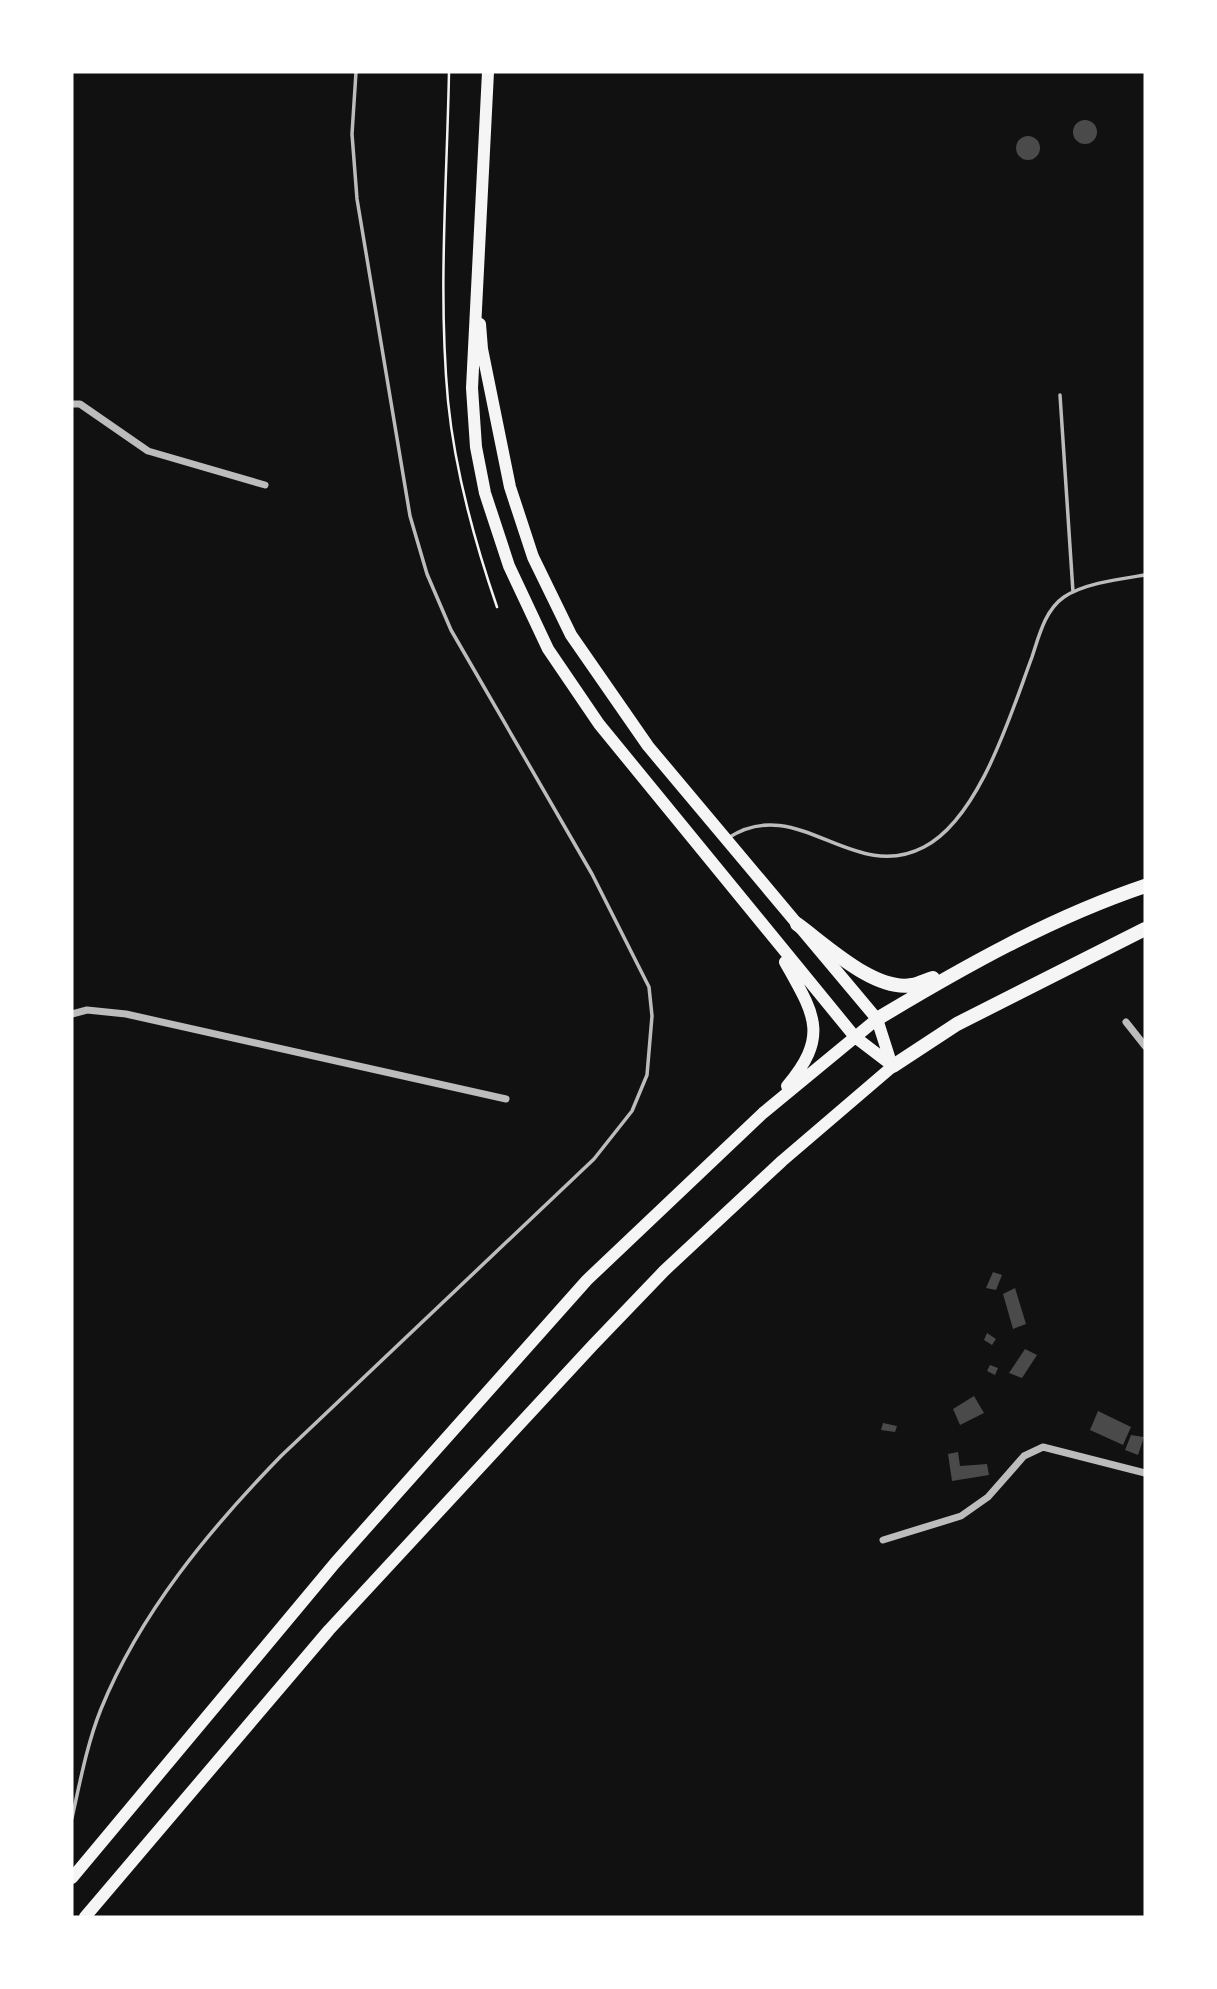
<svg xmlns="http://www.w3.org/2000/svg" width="1217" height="1989" font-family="'Varela Round',sans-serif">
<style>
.building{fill:#4a4a4a}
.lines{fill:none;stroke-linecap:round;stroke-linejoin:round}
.path{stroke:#f5f5f5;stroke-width:2.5}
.service{stroke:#bcbcbc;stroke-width:3.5}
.minor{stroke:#bcbcbc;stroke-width:7}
.trunk{stroke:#f5f5f5;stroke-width:12}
.motorway{stroke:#f5f5f5;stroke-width:14}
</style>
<rect width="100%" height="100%" fill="#111"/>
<path class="building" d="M1073 132a12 12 0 1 1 24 0a12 12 0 1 1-24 0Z
M1016 148a12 12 0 1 1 24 0a12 12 0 1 1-24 0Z
M 993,1272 L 1002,1275 L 996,1290 L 986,1288 Z
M 1015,1288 L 1026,1324 L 1013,1329 L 1003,1294 Z
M 987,1333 L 996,1339 L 992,1345 L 984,1340 Z
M 1025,1349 L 1037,1355 L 1022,1378 L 1009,1373 Z
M 990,1365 L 998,1368 L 995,1375 L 987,1371 Z
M 974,1396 L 984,1413 L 960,1425 L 953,1409 Z
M 1098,1411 L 1131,1427 L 1123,1445 L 1090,1430 Z
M 883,1423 L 897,1426 L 895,1432 L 881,1430 Z
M 1131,1435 L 1144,1437 L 1138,1455 L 1125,1450 Z
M 958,1452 L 960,1466 L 987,1464 L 989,1475 L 952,1481 L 948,1454 Z"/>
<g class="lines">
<path class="path" d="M 449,72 C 447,181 438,292 448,401 C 455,472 474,540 497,607"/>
<path class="service" d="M 1060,395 L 1073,592
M 728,838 C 798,792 852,885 924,847 C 980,818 1011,713 1032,657 C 1039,636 1045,610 1064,597 C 1085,583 1120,579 1145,575
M 72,1818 C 80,1782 87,1744 101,1709 C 140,1613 209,1530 281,1456 L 594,1159 L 632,1111 L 647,1075 L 652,1016 L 649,987 L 592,874 L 451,630 L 427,574 L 410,516 L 357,199 L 352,134 L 356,72"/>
<path class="minor" d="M 72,404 L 80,404 L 148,451 L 265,485
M 72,1014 L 87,1010 L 126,1014 L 506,1099
M 1126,1022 L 1145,1046
M 883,1540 L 961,1516 L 988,1497 L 1024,1456 L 1043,1447 L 1145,1473"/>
<path class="trunk" d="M 488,72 L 472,388 L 476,447 L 485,493 L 509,566 L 548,649 L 599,724 L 855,1037 L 893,1066
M 480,324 L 482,349 L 510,487 L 533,557 L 571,635 L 648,746 L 877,1019 L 892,1066
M 785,962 C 814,1014 830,1035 787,1086
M 72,1878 L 335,1563 L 587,1280 L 763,1113 L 877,1019
M 85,1917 L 329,1630 L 593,1345 L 664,1271 L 782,1161 L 893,1066"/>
<path class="motorway" d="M 797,924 C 826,945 875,992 912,985 C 919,984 926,980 933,978
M 877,1019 C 962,968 1050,918 1145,886
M 893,1066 L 957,1024 L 1145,929"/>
</g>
<rect width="1217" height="1989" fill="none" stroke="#ffffff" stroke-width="147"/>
</svg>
